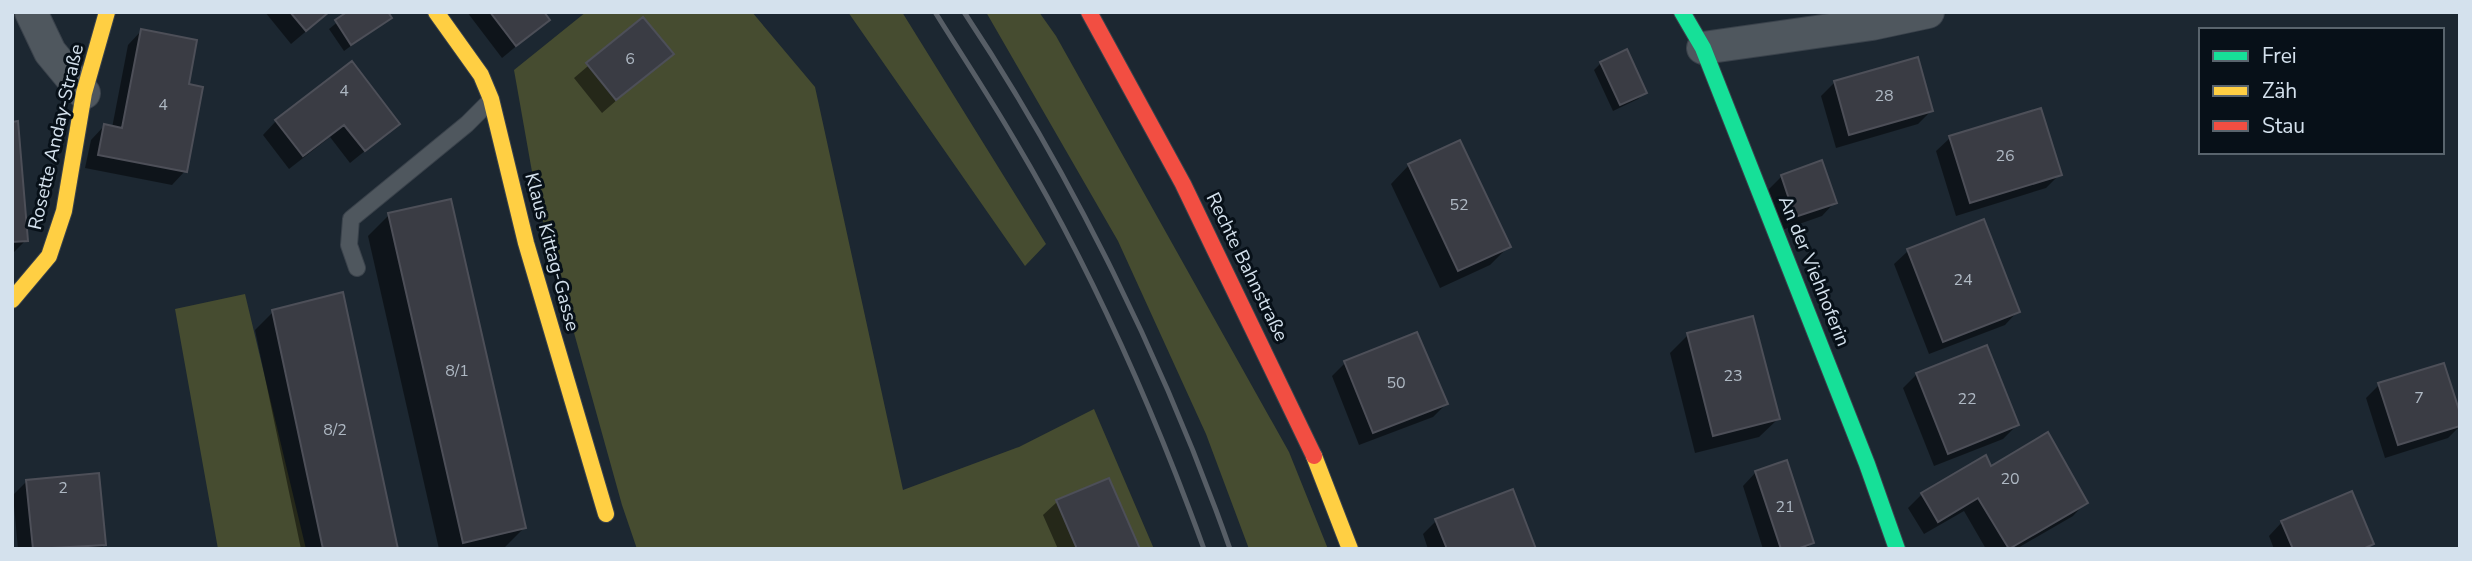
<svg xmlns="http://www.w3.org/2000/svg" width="2472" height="561" font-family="'Nunito Sans',sans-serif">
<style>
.green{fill:#464c30}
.shadow{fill:#0007}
.building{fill:#3a3c44;stroke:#4d4f58;stroke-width:2}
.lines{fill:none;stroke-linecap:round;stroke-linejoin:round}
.lane-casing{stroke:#3a424b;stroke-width:18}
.street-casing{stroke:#3a424b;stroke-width:34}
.fast-casing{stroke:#3a424b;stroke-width:18}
.slow-casing{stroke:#3a424b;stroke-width:18}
.jam-casing{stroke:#3a424b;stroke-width:18}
.lane{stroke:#4f575e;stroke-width:16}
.street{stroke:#4f575e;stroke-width:32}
.fast{stroke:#16e098;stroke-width:16}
.slow{stroke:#ffcf43;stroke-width:16}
.jam{stroke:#f24e42;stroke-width:16}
.rail{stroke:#575e66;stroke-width:5}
.labels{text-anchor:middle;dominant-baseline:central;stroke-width:6;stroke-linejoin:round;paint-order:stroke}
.number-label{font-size:16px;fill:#aeb8c3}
.street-label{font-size:19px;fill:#d4e1ed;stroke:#071018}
</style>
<rect width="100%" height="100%" fill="#1c2731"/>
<path class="green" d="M 586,12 L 752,12 L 815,87 L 903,490 L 1019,447 L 1094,409 L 1154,549 L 637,549 L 622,505 L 537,200 L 514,70 Z
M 848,12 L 902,12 L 1046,244 L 1025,266 Z
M 986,12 L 1039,12 L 1056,36 L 1289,452 L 1328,549 L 1249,549 L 1206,434 L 1118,241 Z
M 245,294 L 306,549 L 218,549 L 175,309 Z"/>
<path class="shadow" d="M 265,12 L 329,12 L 291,44 Z
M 350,12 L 389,18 L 344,51 L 329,29 Z
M 467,12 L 542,12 L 548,20 L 502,58 Z
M 643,19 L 671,53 L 602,113 L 574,78 Z
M 141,31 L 187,85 L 185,171 L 172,185 L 85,168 L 91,140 L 104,126 L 112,128 L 128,45 Z
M 1601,63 L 1645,92 L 1638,99 L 1613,111 L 1594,70 Z
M 1835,82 L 1931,111 L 1918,124 L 1836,148 L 1821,96 Z
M 276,121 L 398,124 L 350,163 L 330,137 L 289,169 L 263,135 Z
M 12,123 L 26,240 L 12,254 Z
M 1950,138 L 2060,174 L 2046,188 L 1956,216 L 1936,151 Z
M 1409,165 L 1509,246 L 1490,265 L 1440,288 L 1391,184 Z
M 1782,176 L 1835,202 L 1822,216 L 1782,230 L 1768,190 Z
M 389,215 L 524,528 L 503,549 L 439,549 L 368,236 Z
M 1983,221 L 2018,311 L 2005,325 L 1929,354 L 1894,264 L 1908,251 Z
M 273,312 L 396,549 L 301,549 L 255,330 Z
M 1688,335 L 1778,419 L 1759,437 L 1695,453 L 1670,353 Z
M 1345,363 L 1446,404 L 1433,417 L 1359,445 L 1332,376 Z
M 1917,374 L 2017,425 L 2003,439 L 1934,466 L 1903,388 Z
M 2379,385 L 2460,418 L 2460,426 L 2448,438 L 2385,458 L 2366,398 Z
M 1991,468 L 2086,502 L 2073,516 L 2016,549 L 1986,549 L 1964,511 L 1924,534 L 1908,508 L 1922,494 Z
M 1756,472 L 1813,542 L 1806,549 L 1763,549 L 1743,486 Z
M 27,481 L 105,545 L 100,549 L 18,549 L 13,495 Z
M 1057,502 L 1138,549 L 1058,549 L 1043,515 Z
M 1436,521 L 1534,549 L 1428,549 L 1423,534 Z
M 2282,522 L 2372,544 L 2367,549 L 2274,549 L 2269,536 Z"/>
<path class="building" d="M 290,12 L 329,12 L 306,31 Z
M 347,12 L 388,12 L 392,18 L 351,45 L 335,20 Z
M 490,12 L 544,12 L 550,20 L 516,46 Z
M 643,17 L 674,54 L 616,100 L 586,63 Z
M 141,29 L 197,40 L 189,84 L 203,87 L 187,172 L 98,155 L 104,124 L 122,128 Z
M 1627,49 L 1647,93 L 1620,105 L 1600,62 Z
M 1918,57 L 1933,111 L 1849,135 L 1834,81 Z
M 352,61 L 400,124 L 365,151 L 344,125 L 303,156 L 275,120 Z
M 2041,108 L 2062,175 L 1970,203 L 1949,136 Z
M 18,121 L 28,241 L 12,242 L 12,122 Z
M 1460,140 L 1511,247 L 1458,271 L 1408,164 Z
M 1822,160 L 1837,203 L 1795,217 L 1781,175 Z
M 451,199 L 526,528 L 463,543 L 388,213 Z
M 1984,219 L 2020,312 L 1943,342 L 1907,249 Z
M 343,292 L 398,549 L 323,549 L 272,310 Z
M 1753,316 L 1780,419 L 1713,436 L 1687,333 Z
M 1417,332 L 1448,404 L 1373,433 L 1344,361 Z
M 1987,345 L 2019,425 L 1948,454 L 1916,373 Z
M 2444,363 L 2460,413 L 2460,426 L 2398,445 L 2378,383 Z
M 2048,432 L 2088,503 L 2009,549 L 1978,498 L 1938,522 L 1921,493 L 1986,455 L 1991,466 Z
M 1787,460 L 1814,543 L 1797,549 L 1781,549 L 1755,471 Z
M 99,473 L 106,545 L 33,549 L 26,480 Z
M 1109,478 L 1140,549 L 1077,549 L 1056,500 Z
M 1513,489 L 1536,549 L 1447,549 L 1435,519 Z
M 2352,491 L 2374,544 L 2363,549 L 2293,549 L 2281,521 Z"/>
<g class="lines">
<defs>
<path id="lane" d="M 357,268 L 349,245 L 351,219 L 467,124 L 489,102"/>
<path id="street" d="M 31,12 L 50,52 L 84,93
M 1703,48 L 1872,24 L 1928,12"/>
<path id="fast" d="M 1682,12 L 1703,48 L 1867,464 L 1897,549"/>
<path id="slow" d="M 436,12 L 481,75 L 491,99 L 526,243 L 606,514
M 12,300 L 49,256 L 64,211 L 84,93 L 107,12
M 1314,456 L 1350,549"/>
<path id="jam" d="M 1089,12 L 1183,184 L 1314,456"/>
</defs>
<use href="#lane" class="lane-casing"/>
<use href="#street" class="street-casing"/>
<use href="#fast" class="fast-casing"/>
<use href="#slow" class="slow-casing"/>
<use href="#jam" class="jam-casing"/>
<use href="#lane" class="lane"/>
<use href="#street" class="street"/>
<use href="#fast" class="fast"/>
<use href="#slow" class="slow"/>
<use href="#jam" class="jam"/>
<path class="rail" d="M 935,12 C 961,54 989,96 1014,139 C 1091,268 1153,408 1204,549
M 964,12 C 1072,175 1165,364 1230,549"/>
</g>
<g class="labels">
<g class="number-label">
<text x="630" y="59">6</text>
<text x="344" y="91">4</text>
<text x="1884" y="96">28</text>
<text x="163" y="105">4</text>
<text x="2005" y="156">26</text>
<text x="1459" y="205">52</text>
<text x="1963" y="280">24</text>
<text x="457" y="371">8/1</text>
<text x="1733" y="376">23</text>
<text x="1396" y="383">50</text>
<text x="2419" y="398">7</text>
<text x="1967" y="399">22</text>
<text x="335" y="430">8/2</text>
<text x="2010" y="479">20</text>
<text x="63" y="488">2</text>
<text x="1785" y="507">21</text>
</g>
<g class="street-label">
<text transform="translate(56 137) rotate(-77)">Rosette Anday-Straße</text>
<text transform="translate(552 252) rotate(75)">Klaus Kittag-Gasse</text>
<text transform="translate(1247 267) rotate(64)">Rechte Bahnstraße</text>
<text transform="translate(1814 271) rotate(68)">An der Viehhoferin</text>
</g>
</g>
<rect width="2472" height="561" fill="none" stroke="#d4e1ed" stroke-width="28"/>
<rect x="2199" y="28" width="245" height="126" fill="#071018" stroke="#59646d" stroke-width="2"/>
<rect x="2213" y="51" width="35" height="10" fill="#16e098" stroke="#59646d" stroke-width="2"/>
<text x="2262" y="63" font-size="21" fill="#d4e1ed">Frei</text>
<rect x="2213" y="86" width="35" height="10" fill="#ffcf43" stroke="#59646d" stroke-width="2"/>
<text x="2262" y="98" font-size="21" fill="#d4e1ed">Zäh</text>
<rect x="2213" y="121" width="35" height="10" fill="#f24e42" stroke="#59646d" stroke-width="2"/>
<text x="2262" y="133" font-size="21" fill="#d4e1ed">Stau</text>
</svg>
